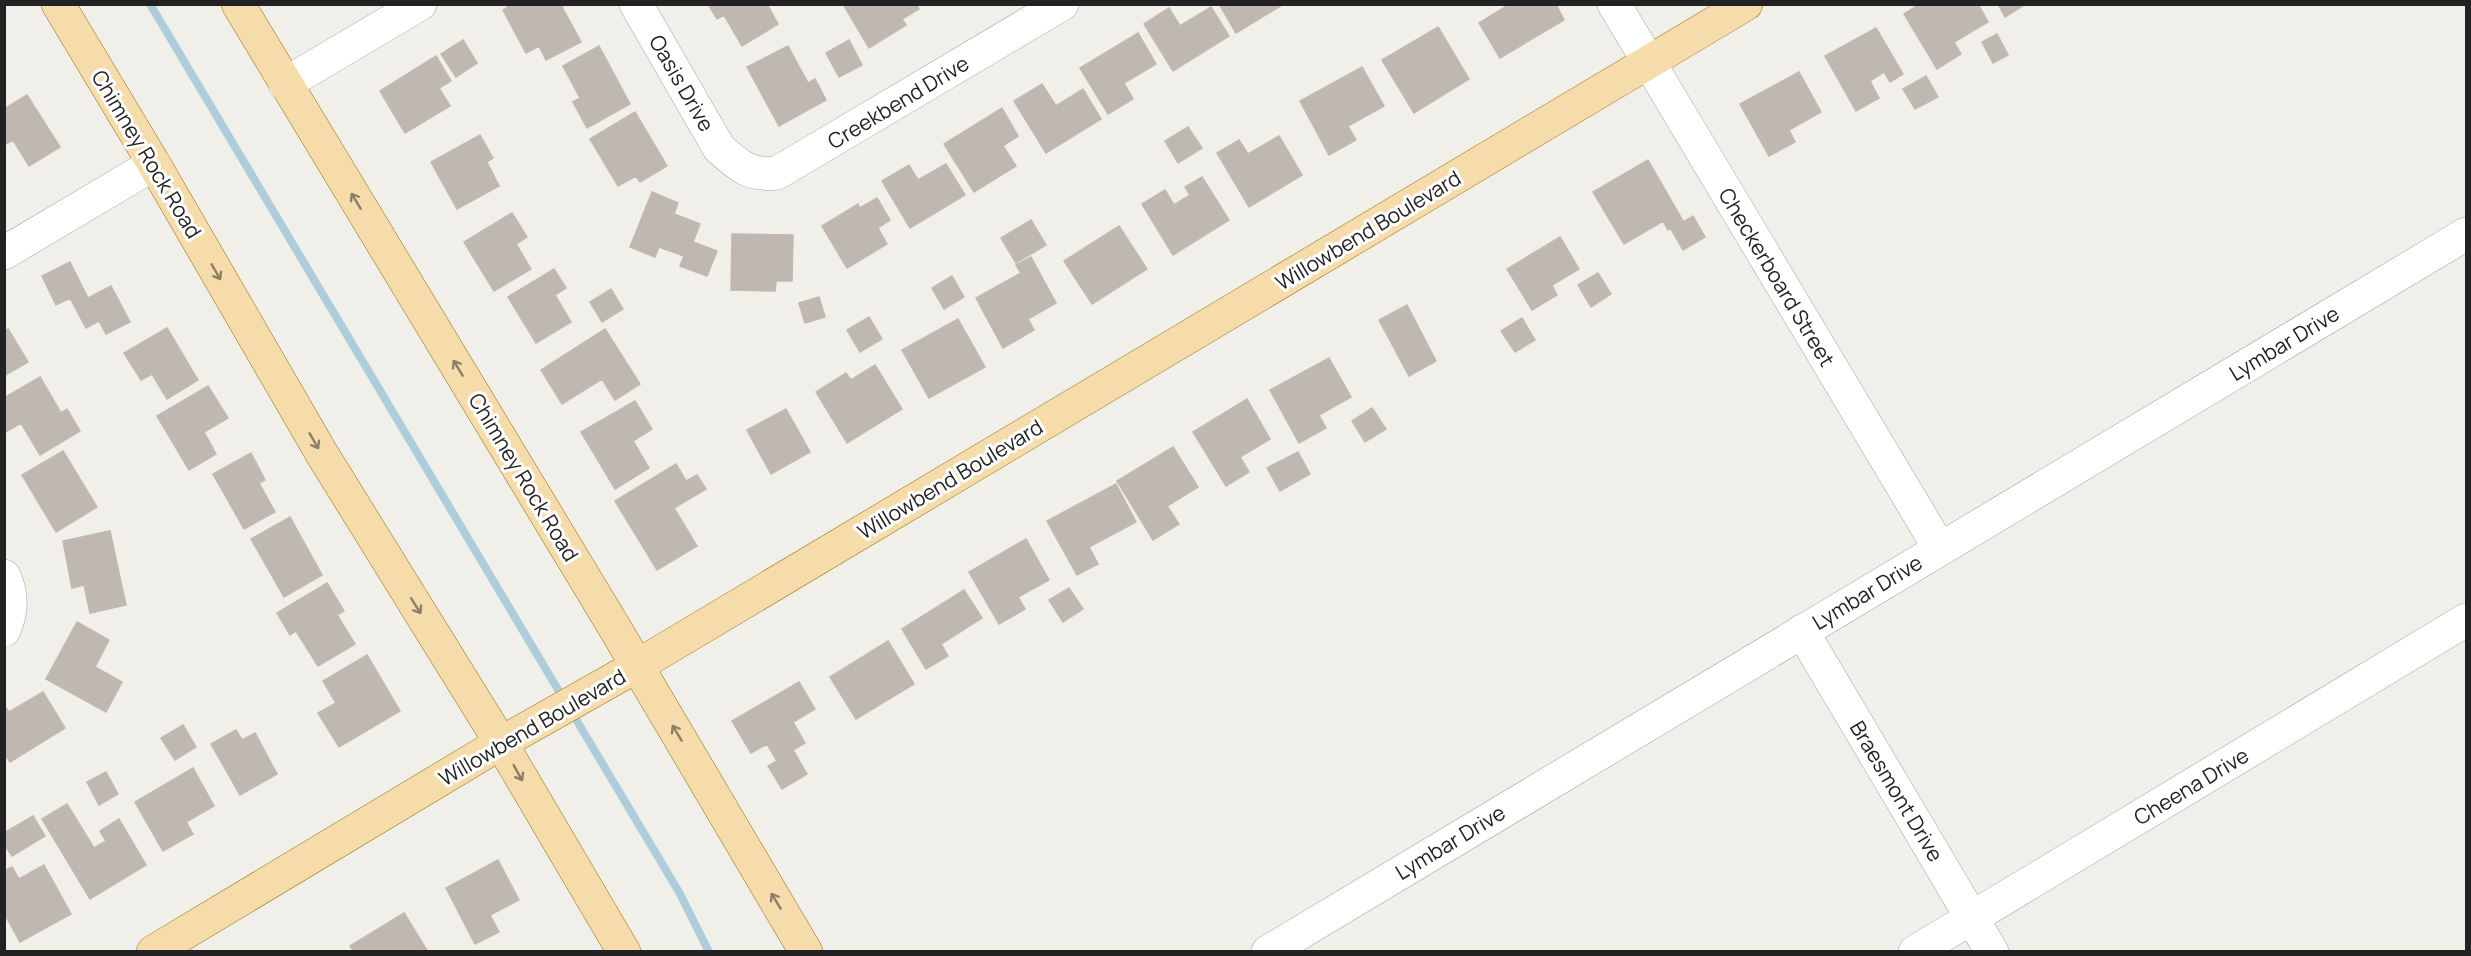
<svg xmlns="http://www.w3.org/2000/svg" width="2471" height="956" font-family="Manrope,sans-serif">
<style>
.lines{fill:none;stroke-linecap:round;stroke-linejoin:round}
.stream{stroke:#adcddb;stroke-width:8}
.building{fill:#bfb8b2;stroke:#c2b8ac;stroke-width:1.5}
.minor-casing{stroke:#a3a3a3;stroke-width:34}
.major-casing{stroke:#94730b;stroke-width:34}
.minor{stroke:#fff;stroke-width:33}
.major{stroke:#f6dcaa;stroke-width:33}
.oneway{stroke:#8c7f66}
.labels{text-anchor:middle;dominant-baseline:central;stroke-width:6;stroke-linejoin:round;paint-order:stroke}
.street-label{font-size:21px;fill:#222;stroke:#fff}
</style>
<rect width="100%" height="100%" fill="#f1efe9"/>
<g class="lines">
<path class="stream" d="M 150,4 L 563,698
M 571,711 L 679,892 L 709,952"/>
</g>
<path class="building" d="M 512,4 L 566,4 L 562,7 L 581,42 L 546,60 L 539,46 L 526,53 L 503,10 Z
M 708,4 L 767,4 L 778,24 L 742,46 L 724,15 L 717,19 Z
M 843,4 L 916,4 L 919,9 L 902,19 L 906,25 L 869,48 Z
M 1219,4 L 1282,4 L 1282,5 L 1236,33 Z
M 1510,4 L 1556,4 L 1564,20 L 1500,58 L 1479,23 Z
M 1920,4 L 1978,4 L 1988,22 L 1954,42 L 1961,54 L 1937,69 L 1904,14 Z
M 1998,4 L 2026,4 L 2005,17 Z
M 1211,7 L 1229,36 L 1173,71 L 1144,24 L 1169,8 L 1180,26 Z
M 1438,27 L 1469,79 L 1414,113 L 1382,60 Z
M 1876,28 L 1903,74 L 1890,82 L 1884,72 L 1870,81 L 1879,98 L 1856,111 L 1825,56 Z
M 1138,33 L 1156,64 L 1124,83 L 1133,99 L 1108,114 L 1080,68 Z
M 1997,34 L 2008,55 L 1993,63 L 1982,42 Z
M 463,40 L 477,63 L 456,77 L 441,54 Z
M 849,40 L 862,65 L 839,77 L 826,53 Z
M 599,46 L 630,104 L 587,128 L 573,102 L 580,98 L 563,66 Z
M 788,46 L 808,83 L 815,79 L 826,100 L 779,126 L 747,67 Z
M 436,56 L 451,81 L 439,88 L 450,106 L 405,133 L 380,91 Z
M 1362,67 L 1384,106 L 1348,126 L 1356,140 L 1329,155 L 1300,101 Z
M 1799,72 L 1821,112 L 1789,130 L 1795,142 L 1769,156 L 1740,104 Z
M 1926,76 L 1938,97 L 1915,109 L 1903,89 Z
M 1042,84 L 1056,106 L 1083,89 L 1101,119 L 1046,153 L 1014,101 Z
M 27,95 L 60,147 L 29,166 L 13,140 L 4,145 L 4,109 Z
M 1002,108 L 1018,136 L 1003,146 L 1016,166 L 974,192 L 944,144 Z
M 635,112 L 667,166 L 640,182 L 636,176 L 618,186 L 590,139 Z
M 1188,127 L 1202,148 L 1178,163 L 1165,141 Z
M 480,135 L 493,158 L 487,162 L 499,186 L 457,209 L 431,162 Z
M 1279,136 L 1302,175 L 1249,207 L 1217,153 L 1239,140 L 1248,154 Z
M 1648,160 L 1683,221 L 1668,230 L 1663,221 L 1624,244 L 1593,192 Z
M 946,164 L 965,195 L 910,228 L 882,181 L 909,165 L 918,180 Z
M 1202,177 L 1229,220 L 1173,255 L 1142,204 L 1165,190 L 1174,205 L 1190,195 L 1185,187 Z
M 652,192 L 678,203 L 674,214 L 700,224 L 693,242 L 717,251 L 707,276 L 680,266 L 684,256 L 659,247 L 655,257 L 630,247 Z
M 877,198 L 890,220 L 878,228 L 887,244 L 847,268 L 822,226 L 858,204 L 860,208 Z
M 512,213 L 527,237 L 516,244 L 531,269 L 494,291 L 464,242 Z
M 1693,216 L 1705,237 L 1683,250 L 1671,229 Z
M 1031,220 L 1046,245 L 1016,263 L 1001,238 Z
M 1119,226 L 1147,269 L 1092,304 L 1064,261 Z
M 732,234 L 793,235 L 792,281 L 776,281 L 775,291 L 731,290 Z
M 1560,237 L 1579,269 L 1552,285 L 1557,295 L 1532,310 L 1507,269 Z
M 1031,257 L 1056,303 L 1028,319 L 1034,330 L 1003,348 L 976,298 L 1021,273 L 1016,265 Z
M 70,262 L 88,298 L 111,286 L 130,322 L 106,334 L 99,321 L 86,328 L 70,298 L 56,305 L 42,276 Z
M 554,269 L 566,288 L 555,295 L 571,322 L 536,343 L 508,297 Z
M 1598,273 L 1611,294 L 1591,307 L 1578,285 Z
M 952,276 L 964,297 L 944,309 L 932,288 Z
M 611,289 L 623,309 L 602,322 L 590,302 Z
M 819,297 L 825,317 L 805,323 L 799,303 Z
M 1407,305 L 1436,361 L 1409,376 L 1379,320 Z
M 869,317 L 882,339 L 860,352 L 847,330 Z
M 1522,318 L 1535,340 L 1515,352 L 1501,331 Z
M 958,319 L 985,367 L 929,398 L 902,350 Z
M 167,328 L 198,380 L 167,399 L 152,374 L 141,380 L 124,353 Z
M 8,329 L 28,362 L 4,376 L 4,331 Z
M 605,329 L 640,384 L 615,400 L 602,379 L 562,404 L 541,370 Z
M 1329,358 L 1351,397 L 1319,415 L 1326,428 L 1299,443 L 1270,390 Z
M 875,365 L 902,409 L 847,443 L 816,392 L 846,373 L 851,380 Z
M 40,377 L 61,413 L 67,409 L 80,431 L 40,455 L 21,423 L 4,433 L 4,398 Z
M 208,386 L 228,418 L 204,432 L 216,454 L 189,470 L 157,416 Z
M 1247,399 L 1270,439 L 1240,457 L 1249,472 L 1226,486 L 1193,432 Z
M 635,401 L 652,429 L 633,441 L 649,468 L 615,489 L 581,432 Z
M 1372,408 L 1386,429 L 1365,442 L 1352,421 Z
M 786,409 L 810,452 L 771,474 L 747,430 Z
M 1173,447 L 1198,487 L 1167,506 L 1179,524 L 1153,540 L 1117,481 Z
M 63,451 L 97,507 L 56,532 L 22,475 Z
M 1298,452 L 1310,474 L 1280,491 L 1267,468 Z
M 251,453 L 265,480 L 259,483 L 275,512 L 244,529 L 213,474 Z
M 676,464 L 686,481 L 697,475 L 706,489 L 674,508 L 697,546 L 657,570 L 615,501 Z
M 1116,484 L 1136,522 L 1089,547 L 1098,564 L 1077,575 L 1047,521 Z
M 290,517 L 322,575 L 284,597 L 251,539 Z
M 110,531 L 126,605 L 90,613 L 84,585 L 72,588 L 63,541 Z
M 1026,539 L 1049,580 L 1018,597 L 1025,609 L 999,624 L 969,572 Z
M 327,583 L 344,611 L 337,615 L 355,644 L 318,666 L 296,631 L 290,635 L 277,613 Z
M 1069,588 L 1083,609 L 1063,622 L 1049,600 Z
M 964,590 L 982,618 L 941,644 L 948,656 L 926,669 L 902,629 Z
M 77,622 L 109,640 L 95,667 L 122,682 L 106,712 L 46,679 Z
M 888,641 L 914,684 L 856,719 L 830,677 Z
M 367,655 L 400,711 L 339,747 L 318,713 L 336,703 L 323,681 Z
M 799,682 L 815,709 L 793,722 L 805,743 L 793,750 L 807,774 L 782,789 L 768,766 L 777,761 L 767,744 L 751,753 L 732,721 Z
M 43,692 L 65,728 L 10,762 L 4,753 L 4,705 L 9,712 Z
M 183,725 L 196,747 L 175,760 L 161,738 Z
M 236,730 L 242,740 L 255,733 L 277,774 L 240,795 L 211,744 Z
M 193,768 L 214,806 L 186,822 L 193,834 L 163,851 L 135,802 Z
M 106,772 L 118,794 L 99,805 L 87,782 Z
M 67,804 L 94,848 L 106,841 L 100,831 L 119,819 L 146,865 L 90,899 L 42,819 Z
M 33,816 L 45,836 L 12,856 L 4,844 L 4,833 Z
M 498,860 L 519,900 L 490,915 L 499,932 L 475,944 L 446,888 Z
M 44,865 L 71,914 L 20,942 L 4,913 L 4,871 L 12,867 L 19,879 Z
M 404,913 L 428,952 L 354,952 L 350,946 Z"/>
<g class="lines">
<defs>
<path id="minor" d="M 636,4 L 719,148 C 739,166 749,176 777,173 L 1062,4
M 1614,4 L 1940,549
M 285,84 L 420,4
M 4,253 L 154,164
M 4,576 C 13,595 12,612 4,630
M 1802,631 L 1992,952
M 1268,952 L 2466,234
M 1915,952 L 2466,620"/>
<path id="major" d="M 58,4 L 154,164 L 322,454 L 501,743 L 624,952
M 238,4 L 613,625 L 806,952
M 153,952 L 501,743 L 637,666 L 1746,4"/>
</defs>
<use href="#minor" class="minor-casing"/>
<use href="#major" class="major-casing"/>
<use href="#minor" class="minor"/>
<use href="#major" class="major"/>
</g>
<defs><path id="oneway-shaft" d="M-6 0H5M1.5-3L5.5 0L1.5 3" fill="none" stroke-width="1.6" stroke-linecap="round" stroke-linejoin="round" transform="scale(1.5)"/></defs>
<g class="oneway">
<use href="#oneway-shaft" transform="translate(356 201) rotate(-121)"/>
<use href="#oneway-shaft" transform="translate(216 272) rotate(60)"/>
<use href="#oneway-shaft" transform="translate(458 368) rotate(-121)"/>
<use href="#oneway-shaft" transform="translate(314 441) rotate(60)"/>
<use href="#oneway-shaft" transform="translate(416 606) rotate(58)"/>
<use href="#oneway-shaft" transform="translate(677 733) rotate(-121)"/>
<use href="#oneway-shaft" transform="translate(518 773) rotate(61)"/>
<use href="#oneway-shaft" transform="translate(776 901) rotate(-121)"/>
</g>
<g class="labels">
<g class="street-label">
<text transform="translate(682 83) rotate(60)">Oasis Drive</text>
<text transform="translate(898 102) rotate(-31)">Creekbend Drive</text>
<text transform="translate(147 154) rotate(59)">Chimney Rock Road</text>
<text transform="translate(1368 230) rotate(-31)">Willowbend Boulevard</text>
<text transform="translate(1777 277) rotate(59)">Checkerboard Street</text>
<text transform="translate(2284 343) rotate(-31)">Lymbar Drive</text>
<text transform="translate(524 477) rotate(59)">Chimney Rock Road</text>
<text transform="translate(950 479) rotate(-31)">Willowbend Boulevard</text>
<text transform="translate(1867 592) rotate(-31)">Lymbar Drive</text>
<text transform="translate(532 727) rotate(-30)">Willowbend Boulevard</text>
<text transform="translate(2191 786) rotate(-31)">Cheena Drive</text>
<text transform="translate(1897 791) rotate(59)">Braesmont Drive</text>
<text transform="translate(1450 842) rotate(-31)">Lymbar Drive</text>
</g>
</g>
<rect width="2471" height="956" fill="none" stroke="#222222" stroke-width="12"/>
</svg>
